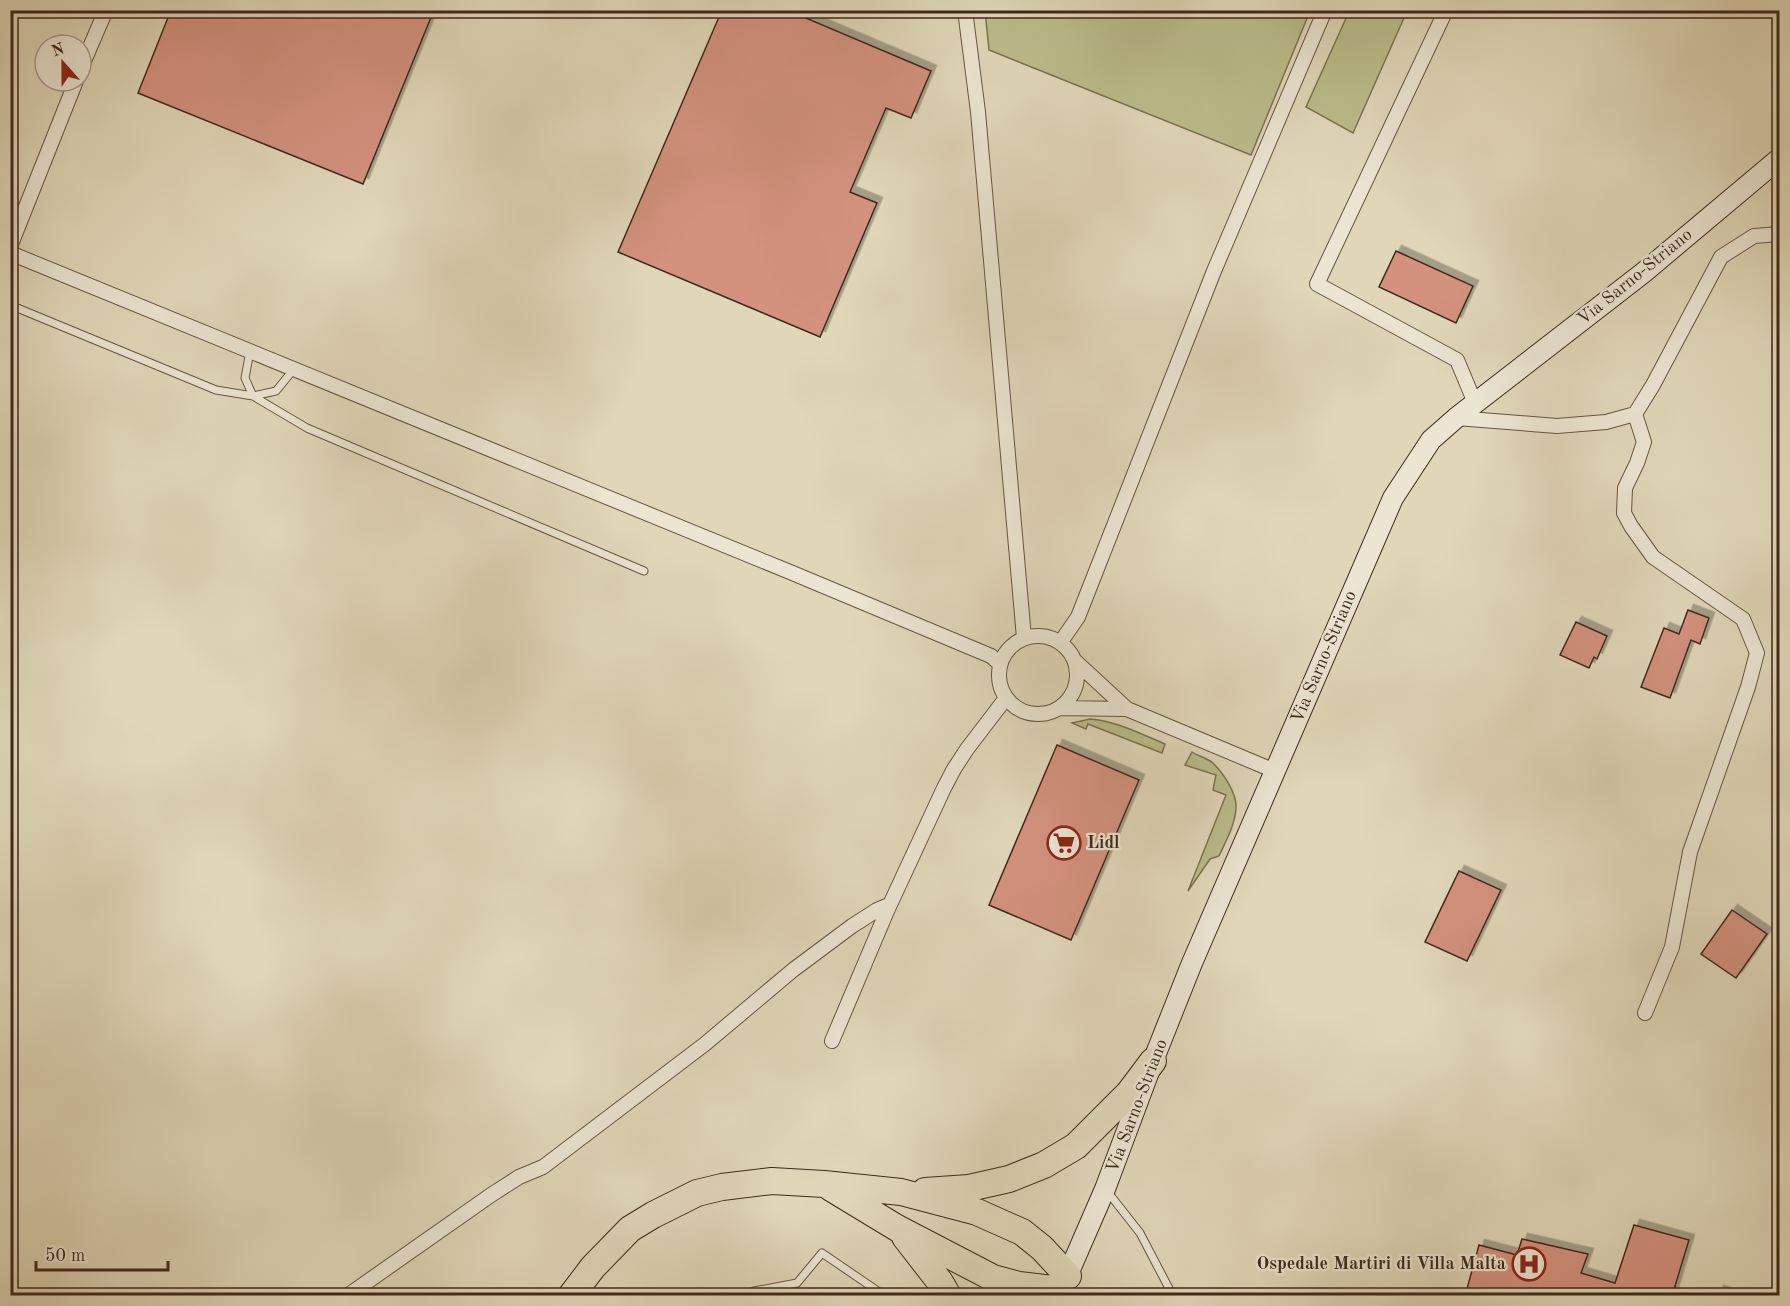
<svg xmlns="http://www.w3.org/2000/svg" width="1790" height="1306" font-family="'Old Standard TT',serif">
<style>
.green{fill:#babc8a;stroke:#7c7252;stroke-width:1.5}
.building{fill:#d3917e;stroke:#3f291b;stroke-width:1.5;filter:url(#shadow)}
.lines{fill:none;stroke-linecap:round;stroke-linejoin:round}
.service-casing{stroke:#675442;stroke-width:9}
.minor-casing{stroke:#675442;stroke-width:16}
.secondary-casing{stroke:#3f291b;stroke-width:22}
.motorway-casing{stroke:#3f291b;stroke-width:28}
.service{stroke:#ebe5d2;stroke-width:7}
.minor{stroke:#ebe5d2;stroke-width:14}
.secondary{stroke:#ebe5d2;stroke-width:20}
.motorway{stroke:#e0d7b9;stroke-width:26}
.labels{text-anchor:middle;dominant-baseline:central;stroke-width:4.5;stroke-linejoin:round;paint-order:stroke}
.street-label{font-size:18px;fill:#3f291b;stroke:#ebe5d2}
.poi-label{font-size:18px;font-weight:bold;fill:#3f291b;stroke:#ebe5d2;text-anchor:start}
</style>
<defs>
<filter id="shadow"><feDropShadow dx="5.5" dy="-5.5" stdDeviation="0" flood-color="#0004"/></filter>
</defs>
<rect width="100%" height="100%" fill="#e0d7b9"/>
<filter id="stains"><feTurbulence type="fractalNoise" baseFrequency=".00333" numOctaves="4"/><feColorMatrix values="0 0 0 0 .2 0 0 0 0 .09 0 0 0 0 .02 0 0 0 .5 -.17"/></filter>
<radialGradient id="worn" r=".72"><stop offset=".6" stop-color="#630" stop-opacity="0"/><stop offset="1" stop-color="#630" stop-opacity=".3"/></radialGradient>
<path class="green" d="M 985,11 L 985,10 L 1310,11 L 1251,155 L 989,50 Z
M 1335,11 L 1407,11 L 1353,133 L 1306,107 L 1347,16 Z
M 1090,719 C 1116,721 1141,734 1165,744 L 1162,753 L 1088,724 L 1086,729 L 1072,723 Z
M 1192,752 C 1198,756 1207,758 1213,763 C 1223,773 1237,793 1236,808 C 1235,825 1226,841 1219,856 L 1210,859 L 1188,891 L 1226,795 L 1213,790 L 1216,775 L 1185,765 Z"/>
<path class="building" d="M 171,10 L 434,10 L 363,184 L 138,93 Z
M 722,10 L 787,10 L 931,71 L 911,118 L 886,108 L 850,192 L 877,203 L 820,337 L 618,252 Z
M 1396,251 L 1473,286 L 1456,323 L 1379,287 Z
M 1688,610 L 1709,618 L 1700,644 L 1691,640 L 1670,698 L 1641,687 L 1664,628 L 1679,634 Z
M 1576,622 L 1607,636 L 1597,659 L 1594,657 L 1589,668 L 1560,655 Z
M 1057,745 L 1139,780 L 1071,940 L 989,905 Z
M 1459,871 L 1501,890 L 1467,961 L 1425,942 Z
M 1732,910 L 1767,934 L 1736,978 L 1701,954 Z
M 1634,1225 L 1689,1240 L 1672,1296 L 1465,1296 L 1479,1245 L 1517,1255 L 1522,1239 L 1588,1254 L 1581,1273 L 1615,1283 Z
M 1718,1291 L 1735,1296 L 1717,1296 Z"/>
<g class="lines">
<defs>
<path id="service" d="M 10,305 L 216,390 L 253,396 L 276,391 L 294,369
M 250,351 L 245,378 L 253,396 L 307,428 L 644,571
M 1107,1191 L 1140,1233 L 1173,1296
M 745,1296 L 754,1291 L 797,1283 L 822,1253 L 885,1296"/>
<path id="minor" d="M 965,10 L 978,112 L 1024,638
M 1446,10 L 1317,284 L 1457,360 L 1475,403
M 81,68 L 106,10
M 10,247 L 76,81
M 10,253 L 790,572 L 991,656 L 1000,664
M 1635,414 L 1644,442 L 1637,463 L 1625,488 L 1624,513 L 1631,526 L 1653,557 L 1743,619 L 1757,653 L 1748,687 L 1690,852 L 1672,947 L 1645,1013
M 1456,418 L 1557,426 L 1606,422 L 1635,414 L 1653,385 L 1721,257 L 1754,236 L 1780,234
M999 675a39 39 0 1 1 78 0a39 39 0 1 1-78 0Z
M 1060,643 L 1078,617 L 1214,271 L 1325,10
M 1075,661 L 1127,709 L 1275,771
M 1059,708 L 1127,709
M 832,1041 L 887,911 L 944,788 L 954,769 L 967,749 L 1006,698
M 347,1296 L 491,1195 L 519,1177 L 543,1167 L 705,1044 L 793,970 L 852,926 L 877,910 L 889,905"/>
<path id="secondary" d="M 1062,1288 L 1105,1189 L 1153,1061 L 1192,963 L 1393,498 L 1431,440 L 1456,418 L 1643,273 L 1780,158"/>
<path id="motorway" d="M 831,1188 L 897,1228 L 993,1278 L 1019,1285 L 1061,1290
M 925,1191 L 969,1188 L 1009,1179 L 1044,1165 L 1076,1146 L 1129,1093 L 1153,1061
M 905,1237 L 940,1282 L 948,1296
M 571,1296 L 593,1267 L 630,1229 L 653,1215 L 697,1193 L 722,1187 L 772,1181 L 824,1184 L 901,1192 L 977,1212 L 1022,1232 L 1042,1248 L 1068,1276"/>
</defs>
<use href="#service" class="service-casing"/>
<use href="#minor" class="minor-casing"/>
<use href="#secondary" class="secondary-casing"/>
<use href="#motorway" class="motorway-casing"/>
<use href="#service" class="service"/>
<use href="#minor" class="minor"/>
<use href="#secondary" class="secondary"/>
<use href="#motorway" class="motorway"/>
</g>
<defs>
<symbol id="supermarket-ring" viewBox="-11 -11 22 22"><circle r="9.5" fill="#ebe5d2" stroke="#8f2418" stroke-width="1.5"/><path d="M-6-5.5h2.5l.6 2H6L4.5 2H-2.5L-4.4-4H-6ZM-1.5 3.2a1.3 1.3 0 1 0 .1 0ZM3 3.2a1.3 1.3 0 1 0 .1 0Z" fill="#8f2418"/></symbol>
<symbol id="hospital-ring" viewBox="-11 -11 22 22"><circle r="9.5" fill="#ebe5d2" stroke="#8f2418" stroke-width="1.5"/><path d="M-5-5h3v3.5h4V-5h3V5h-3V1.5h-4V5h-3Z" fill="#8f2418"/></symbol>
</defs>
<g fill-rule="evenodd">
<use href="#supermarket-ring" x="1045" y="824" width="38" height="38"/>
<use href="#hospital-ring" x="1510" y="1245" width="38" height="38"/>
</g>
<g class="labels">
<g class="street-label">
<text transform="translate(1635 277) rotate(-39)">Via Sarno-Striano</text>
<text transform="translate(1324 657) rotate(-67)">Via Sarno-Striano</text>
<text transform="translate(1137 1106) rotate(-69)">Via Sarno-Striano</text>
</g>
<g class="poi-label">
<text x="1087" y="843">Lidl</text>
<text x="1506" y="1264" text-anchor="end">Ospedale Martiri di Villa Malta</text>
</g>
</g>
<rect width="1790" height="1306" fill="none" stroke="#e0d7b9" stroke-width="36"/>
<rect x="12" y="12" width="1766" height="1282" fill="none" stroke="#3f291b" stroke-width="3"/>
<rect x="18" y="18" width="1754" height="1270" fill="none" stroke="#3f291b" stroke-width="1.5"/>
<g transform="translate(63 63) rotate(339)"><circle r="28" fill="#ebe5d2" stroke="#a69a89" stroke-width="1.5"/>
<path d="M0-4.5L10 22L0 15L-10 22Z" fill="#8f2418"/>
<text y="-9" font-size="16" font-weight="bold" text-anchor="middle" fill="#3f291b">N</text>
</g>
<path d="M36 1261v9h132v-9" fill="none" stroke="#3f291b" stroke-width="3"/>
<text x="45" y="1261" font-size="18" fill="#3f291b" stroke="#ebe5d2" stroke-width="4.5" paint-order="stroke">50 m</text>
<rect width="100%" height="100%" filter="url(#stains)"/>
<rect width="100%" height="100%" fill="url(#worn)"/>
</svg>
